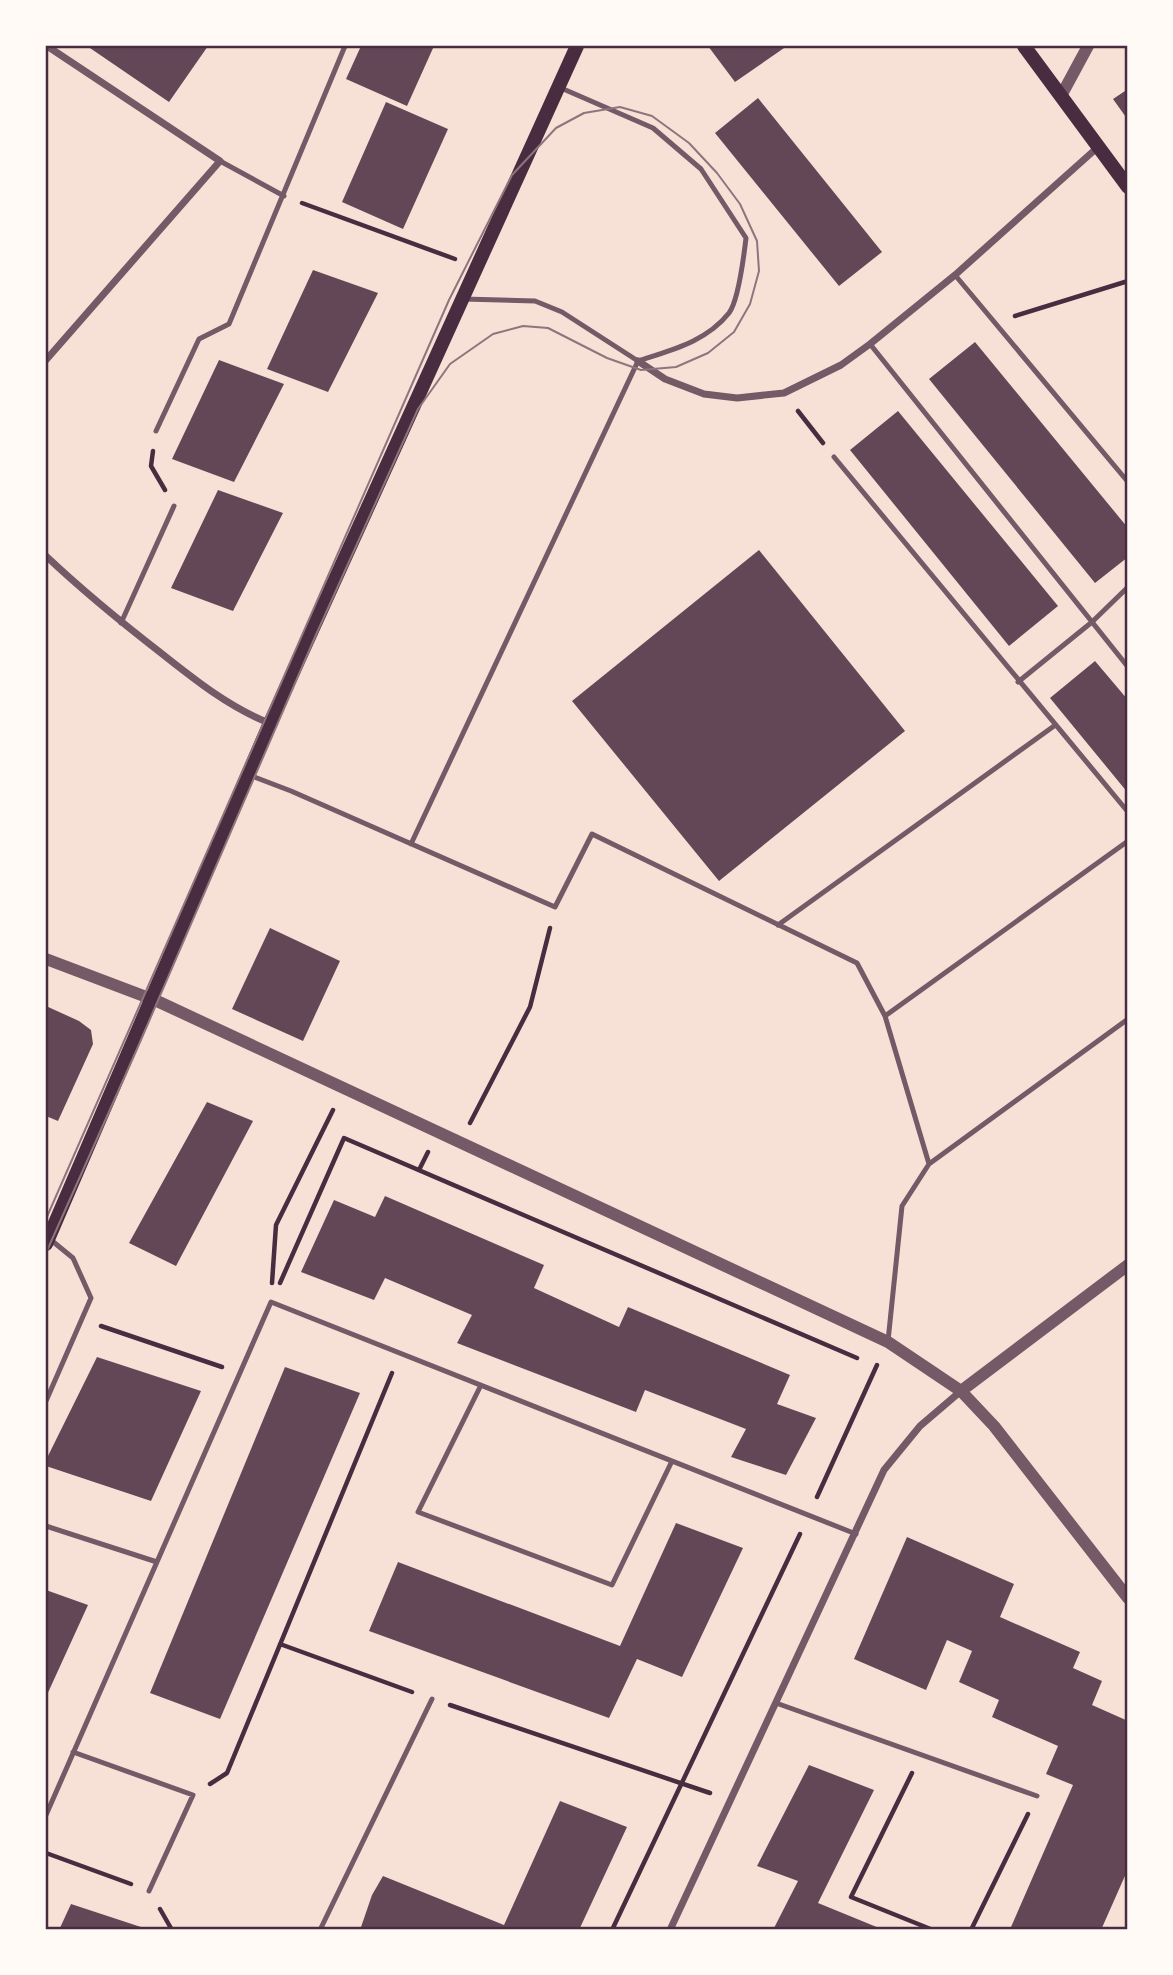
<svg xmlns="http://www.w3.org/2000/svg" width="1173" height="1975" font-family="'Roboto Serif',serif">
<style>
.building{fill:#644757}
.lines{fill:none;stroke-linecap:round;stroke-linejoin:round}
.path{stroke:#4a2c40;stroke-width:4.5}
.service{stroke:#755966;stroke-width:5}
.minor{stroke:#755966;stroke-width:7}
.tertiary{stroke:#755966;stroke-width:12}
.secondary{stroke:#4a2c40;stroke-width:14}
.tram{stroke:#8f747c;stroke-width:2}
.neatline{fill:none;stroke:#4a2c40;stroke-width:2.5}
</style>
<rect width="100%" height="100%" fill="#f7e1d7"/>
<path class="building" d="M 87,46 L 208,46 L 169,102 Z
M 361,46 L 434,46 L 407,106 L 346,79 Z
M 708,46 L 787,46 L 735,82 Z
M 1128,89 L 1128,120 L 1113,99 Z
M 758,98 L 882,252 L 839,286 L 715,133 Z
M 386,102 L 448,129 L 403,229 L 342,202 Z
M 313,270 L 378,293 L 328,392 L 267,369 Z
M 975,342 L 1128,528 L 1128,557 L 1095,583 L 929,379 Z
M 219,360 L 284,384 L 234,482 L 172,459 Z
M 898,411 L 1058,606 L 1009,646 L 850,450 Z
M 218,490 L 283,513 L 233,611 L 171,588 Z
M 759,550 L 905,731 L 719,881 L 572,701 Z
M 1095,661 L 1128,700 L 1128,793 L 1050,698 Z
M 270,928 L 340,961 L 303,1041 L 232,1009 Z
M 46,1006 L 79,1021 L 91,1030 L 93,1044 L 58,1121 L 46,1116 Z
M 207,1102 L 253,1121 L 176,1266 L 129,1243 Z
M 385,1196 L 544,1265 L 534,1288 L 619,1327 L 628,1307 L 790,1375 L 777,1404 L 816,1418 L 786,1475 L 731,1457 L 746,1429 L 645,1390 L 636,1412 L 457,1343 L 472,1315 L 385,1278 L 374,1300 L 301,1272 L 334,1200 L 375,1217 Z
M 97,1357 L 201,1391 L 151,1501 L 46,1466 L 46,1460 Z
M 285,1367 L 360,1393 L 220,1719 L 150,1693 Z
M 676,1523 L 743,1548 L 682,1677 L 637,1659 L 609,1718 L 369,1631 L 398,1562 L 620,1646 Z
M 907,1537 L 1014,1584 L 1000,1617 L 1080,1652 L 1073,1668 L 1102,1681 L 1092,1705 L 1128,1721 L 1128,1869 L 1101,1930 L 1018,1930 L 1011,1927 L 1073,1785 L 1046,1774 L 1058,1746 L 992,1717 L 999,1700 L 959,1682 L 972,1651 L 947,1640 L 926,1690 L 854,1659 Z
M 46,1590 L 88,1605 L 46,1697 Z
M 809,1765 L 874,1790 L 818,1903 L 884,1930 L 773,1930 L 798,1881 L 757,1866 Z
M 560,1801 L 627,1827 L 579,1930 L 360,1930 L 372,1895 L 383,1876 L 504,1925 Z
M 71,1904 L 147,1929 L 147,1930 L 59,1930 Z"/>
<g class="lines">
<path class="path" d="M 302,203 L 455,259
M 1015,316 L 1128,281
M 798,411 L 823,443
M 153,451 L 151,466 L 165,490
M 470,1123 L 530,1007 L 550,928
M 419,1170 L 428,1152
M 272,1283 L 276,1225 L 333,1110
M 280,1283 L 344,1138 L 857,1358
M 101,1326 L 222,1367
M 817,1497 L 877,1365
M 280,1644 L 412,1692
M 450,1705 L 710,1793
M 912,1773 L 851,1897 L 933,1930
M 210,1784 L 227,1773 L 392,1373
M 46,1853 L 131,1884
M 160,1909 L 172,1930
M 612,1930 L 800,1534
M 971,1930 L 1028,1814"/>
<path class="service" d="M 220,161 L 284,196
M 955,275 L 1128,482
M 463,299 L 535,301 L 562,312 L 638,361
M 870,344 L 1128,667
M 156,431 L 199,339 L 229,324 L 345,46
M 834,457 L 1128,812
M 121,623 L 174,506
M 1018,682 L 1092,622 L 1128,587
M 249,775 L 291,791 L 555,907 L 592,834 L 857,963 L 885,1016 L 929,1164
M 411,844 L 638,361 C 671,350 706,342 729,313 C 738,301 744,255 746,238 L 701,169 L 653,128 L 561,88
M 778,925 L 1054,726
M 885,1016 L 1128,841
M 888,1341 L 902,1206 L 929,1164 L 1128,1019
M 481,1385 L 418,1512 L 612,1585 L 672,1461
M 46,1401 L 91,1298 L 73,1258 L 51,1240
M 46,1526 L 157,1562
M 776,1703 L 1037,1796
M 73,1752 L 193,1795 L 149,1891
M 46,1815 L 271,1302 L 856,1534
M 320,1930 L 432,1699"/>
<path class="minor" d="M 46,360 L 220,161 L 47,46
M 638,361 L 665,379 L 704,394 L 737,398 L 784,393 L 841,365 L 870,344 L 955,275 L 1098,147
M 46,556 C 82,590 121,622 161,653 C 195,680 229,707 269,723
M 670,1930 L 884,1470 L 920,1426 L 961,1391"/>
<path class="tertiary" d="M 1061,96 L 1088,46
M 46,959 L 157,1001 L 888,1342 L 961,1391 L 994,1426 L 1128,1598
M 961,1391 L 1128,1265"/>
<path class="secondary" d="M 1024,46 L 1128,187
M 46,1244 L 270,723 L 577,46"/>
<path class="tram" d="M 46,1219 L 449,300 L 512,175 L 556,128 L 584,113 L 620,107 L 652,116 L 689,143 L 717,173 L 740,204 L 757,241 L 759,271 L 750,304 L 734,332 L 708,353 L 676,367 L 641,370 L 607,358 L 548,328 L 523,326 L 493,334 L 450,364 L 418,409 L 315,637 L 137,1049 L 46,1253"/>
</g>
<rect width="1173" height="1975" fill="none" stroke="#fffaf5" stroke-width="94"/>
<rect x="47" y="47" width="1079" height="1881" class="neatline"/>
</svg>
